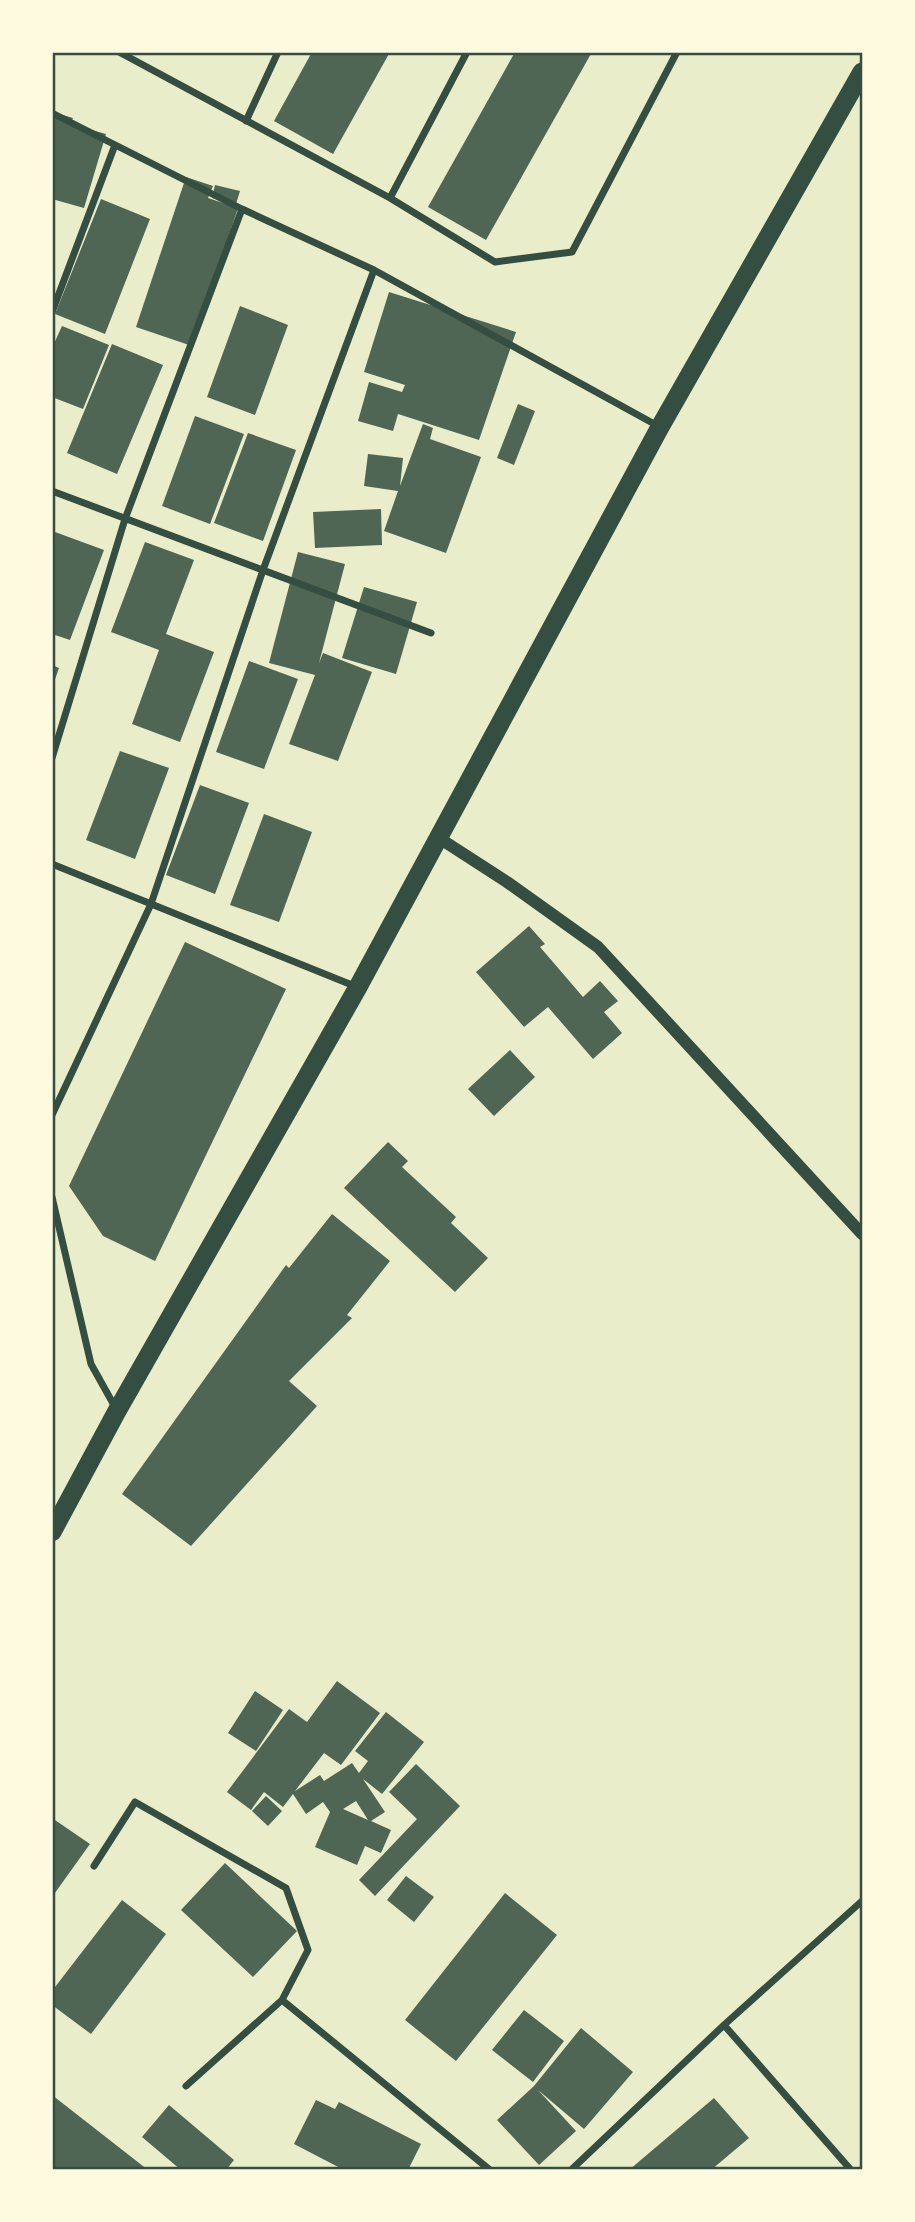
<svg xmlns="http://www.w3.org/2000/svg" width="915" height="2222" font-family="Spectral,serif">
<style>
.building{fill:#4f6655;fill-rule:evenodd}
.lines{fill:none;stroke-linecap:round;stroke-linejoin:round}
.minor{stroke:#344e41;stroke-width:7}
.tertiary{stroke:#344e41;stroke-width:12}
.trunk{stroke:#344e41;stroke-width:19}
.neatline{fill:none;stroke:#344e41;stroke-width:2.5}
</style>
<rect width="100%" height="100%" fill="#e9edc9"/>
<path class="building" d="M 312,52 L 390,52 L 333,154 L 274,121 Z
M 515,52 L 592,52 L 486,240 L 428,207 Z
M 52,112 L 73,118 L 70,124 L 106,134 L 84,208 L 52,199 Z
M 186,177 L 213,186 L 208,198 L 238,208 L 192,346 L 136,327 Z
M 215,185 L 240,191 L 236,204 L 212,198 Z
M 101,199 L 150,219 L 105,334 L 55,314 Z
M 389,292 L 516,332 L 479,440 L 398,414 L 393,431 L 358,421 L 369,382 L 402,392 L 405,385 L 364,372 Z
M 240,306 L 288,325 L 255,415 L 207,397 Z
M 62,326 L 109,345 L 83,409 L 52,397 L 52,348 Z
M 112,344 L 163,365 L 117,474 L 67,453 Z
M 518,404 L 535,411 L 514,465 L 497,458 Z
M 195,416 L 244,434 L 210,524 L 162,506 Z
M 423,424 L 433,428 L 430,439 L 481,457 L 446,553 L 384,531 L 398,491 L 364,486 L 368,454 L 403,458 L 400,486 Z
M 248,433 L 296,450 L 263,541 L 214,523 Z
M 381,509 L 382,545 L 315,548 L 313,512 Z
M 55,532 L 104,550 L 70,640 L 52,634 L 52,540 Z
M 145,542 L 194,560 L 166,634 L 214,652 L 180,742 L 132,724 L 159,650 L 111,632 Z
M 298,552 L 345,564 L 319,663 L 323,653 L 372,672 L 338,761 L 289,744 L 315,675 L 269,663 Z
M 364,587 L 417,602 L 396,674 L 342,658 Z
M 249,661 L 298,679 L 264,769 L 216,752 Z
M 52,665 L 59,668 L 53,685 L 52,685 Z
M 120,751 L 169,768 L 135,859 L 86,840 Z
M 200,785 L 249,803 L 215,894 L 166,875 Z
M 264,814 L 312,832 L 279,922 L 230,905 Z
M 529,926 L 545,944 L 540,947 L 583,997 L 600,981 L 618,1001 L 604,1012 L 622,1033 L 593,1059 L 548,1007 L 524,1027 L 476,972 Z
M 185,942 L 286,989 L 155,1261 L 103,1236 L 69,1186 Z
M 510,1050 L 535,1077 L 494,1116 L 468,1089 Z
M 388,1142 L 408,1161 L 402,1167 L 456,1217 L 451,1223 L 488,1258 L 455,1292 L 344,1188 Z
M 332,1214 L 390,1261 L 347,1315 L 352,1318 L 289,1381 L 317,1406 L 191,1546 L 122,1494 L 286,1265 L 289,1268 Z
M 337,1681 L 380,1713 L 341,1765 L 324,1753 L 295,1791 L 320,1775 L 324,1781 L 352,1763 L 359,1773 L 368,1761 L 355,1751 L 386,1712 L 424,1742 L 382,1794 L 363,1779 L 385,1812 L 371,1821 L 391,1830 L 381,1853 L 365,1846 L 357,1865 L 315,1847 L 330,1812 L 323,1802 L 306,1814 L 293,1794 L 283,1807 L 264,1792 L 251,1810 L 227,1792 L 289,1709 L 307,1722 ZM 356,1801 L 368,1820 L 343,1809 Z
M 255,1691 L 283,1710 L 256,1751 L 228,1733 Z
M 416,1764 L 460,1806 L 375,1896 L 359,1880 L 417,1819 L 389,1792 Z
M 266,1796 L 282,1811 L 268,1826 L 252,1811 Z
M 52,1818 L 90,1844 L 52,1897 Z
M 225,1863 L 297,1931 L 253,1977 L 181,1910 Z
M 406,1876 L 434,1897 L 414,1922 L 387,1900 Z
M 505,1893 L 557,1935 L 456,2061 L 405,2020 Z
M 122,1900 L 166,1934 L 91,2034 L 52,2005 L 52,1991 Z
M 524,2010 L 564,2041 L 533,2082 L 492,2050 Z
M 581,2028 L 633,2072 L 584,2129 L 538,2090 L 576,2131 L 539,2165 L 497,2120 L 534,2086 Z
M 52,2095 L 148,2170 L 56,2170 L 52,2167 Z
M 714,2098 L 749,2138 L 711,2170 L 629,2170 Z
M 316,2100 L 335,2109 L 339,2102 L 421,2144 L 408,2170 L 344,2170 L 294,2144 Z
M 169,2105 L 234,2160 L 226,2170 L 181,2170 L 142,2137 Z"/>
<g class="lines">
<path class="minor" d="M 119,52 L 390,198 L 495,262 L 572,252 L 677,52
M 52,113 L 242,209 L 374,270 L 658,426
M 246,121 L 278,52
M 390,198 L 467,52
M 52,312 L 115,145
M 52,491 L 431,633
M 52,758 L 125,519 L 242,209
M 52,864 L 357,987
M 52,1115 L 151,904 L 263,570 L 374,270
M 52,1197 L 91,1364 L 115,1407
M 94,1866 L 135,1802 L 286,1888 L 308,1950 L 282,2000 L 186,2086
M 282,2000 L 490,2170
M 724,2025 L 851,2170
M 571,2170 L 724,2025 L 862,1901"/>
<path class="tertiary" d="M 439,838 L 507,882 L 598,947 L 862,1234"/>
<path class="trunk" d="M 52,1532 L 117,1411 L 358,987 L 660,427 L 862,72"/>
</g>
<rect width="915" height="2222" fill="none" stroke="#fefae0" stroke-width="108"/>
<rect x="54" y="54" width="807" height="2114" class="neatline"/>
</svg>
